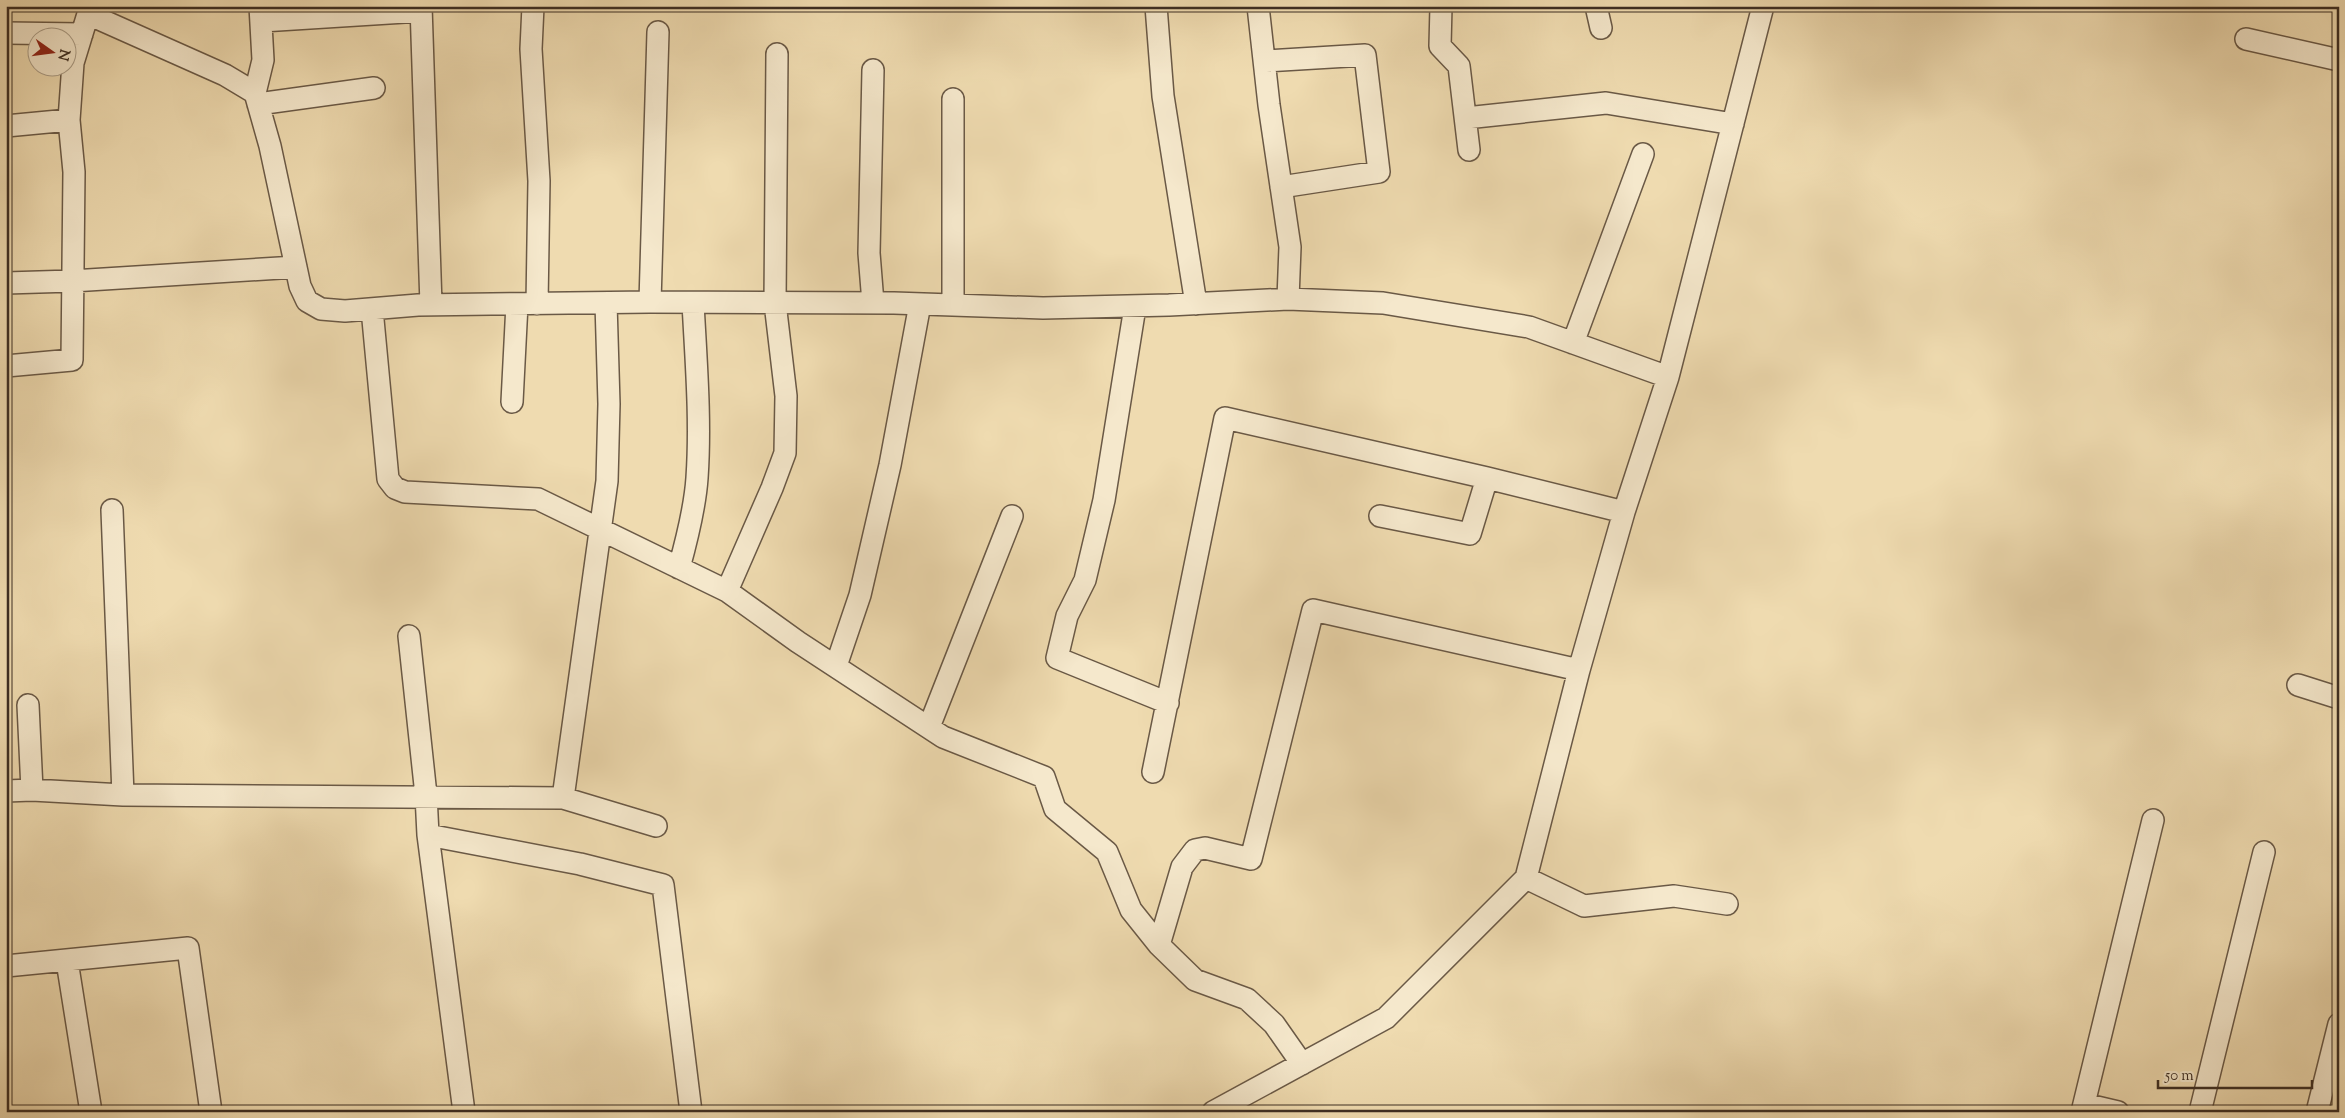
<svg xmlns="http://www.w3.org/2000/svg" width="2345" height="1118" font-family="'Sorts Mill Goudy',serif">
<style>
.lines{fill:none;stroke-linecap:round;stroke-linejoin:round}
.minor-casing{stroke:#6a5946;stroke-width:24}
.minor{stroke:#f5e8cc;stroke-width:21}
</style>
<rect width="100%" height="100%" fill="#efdbb0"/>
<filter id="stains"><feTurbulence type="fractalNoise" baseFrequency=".004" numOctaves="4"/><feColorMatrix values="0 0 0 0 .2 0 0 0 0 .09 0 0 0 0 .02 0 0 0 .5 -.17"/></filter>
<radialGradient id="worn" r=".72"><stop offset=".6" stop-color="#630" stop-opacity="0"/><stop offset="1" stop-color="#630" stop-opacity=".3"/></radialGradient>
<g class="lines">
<defs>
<path id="minor" d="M 89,6 L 88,14 L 225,75 L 255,93 L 270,146 L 300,286 L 307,301 L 321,309 L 345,311 L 418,305 L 650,302 L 894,303 L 1043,308 L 1169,305 L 1288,299 L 1383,303 L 1529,327 L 1668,377
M 421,6 L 431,305
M 533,6 L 531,49 L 539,181 L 537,304
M 1156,6 L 1163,96 L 1196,304
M 1258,6 L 1269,105 L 1290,247 L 1288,299
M 1441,6 L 1440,46 L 1459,66 L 1469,150
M 1596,6 L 1601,28
M 262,21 L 421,11
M 6,33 L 82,34
M 2246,39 L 2339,60
M 1266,61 L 1365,55 L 1379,172 L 1281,187
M 255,93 L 263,60 L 260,6
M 953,99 L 953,305
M 258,104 L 374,88
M 1466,118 L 1606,103 L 1733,124
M 6,126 L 69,120
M 6,283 L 72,281 L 296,267
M 650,302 L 658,32
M 873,303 L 869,253 L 873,70
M 1135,307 L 1104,500 L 1085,580 L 1067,616 L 1057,658 L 1168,703
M 372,309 L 388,479 L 395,488 L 405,492 L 538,499 L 727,591 L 798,642 L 943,737 L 1044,777 L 1055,809 L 1107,852 L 1131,910 L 1159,945 L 1195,980 L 1247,999 L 1274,1024 L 1302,1064
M 1573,343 L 1643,154
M 6,366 L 72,360 L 74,172 L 69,120 L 73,63 L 88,14
M 512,402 L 517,304
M 112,510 L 123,795
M 1380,516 L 1470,534 L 1487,478
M 679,568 C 687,539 695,508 697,478 C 701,420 696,361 693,303
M 727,591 L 772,488 L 785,453 L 786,396 L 775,303 L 777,54
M 409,636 L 426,795 L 428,835 L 464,1112
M 836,666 L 860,595 L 890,465 L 920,304
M 2298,685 L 2339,698
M 28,705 L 32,790
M 929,727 L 1012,516
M 1153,772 L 1225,418 L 1487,478 L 1624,512
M 6,791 L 32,790 L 123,795 L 563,798 L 656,826
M 563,798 L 607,481 L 609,404 L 606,303
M 428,835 L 580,864 L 663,885 L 691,1112
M 1526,878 L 1584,906 L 1674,896 L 1727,904
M 1159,945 L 1182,867 L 1195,850 L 1205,848 L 1251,859 L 1313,610 L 1579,670
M 67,961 L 91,1112
M 6,966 L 188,948 L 211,1112
M 2084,1104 L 2118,1112
M 1213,1112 L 1386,1018 L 1526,878 L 1579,670 L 1624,512 L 1668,377 L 1763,6
M 2082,1112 L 2153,820
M 2200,1112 L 2264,852
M 2317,1112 L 2339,1024"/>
</defs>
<use href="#minor" class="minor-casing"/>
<use href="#minor" class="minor"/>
</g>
<rect width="2345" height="1118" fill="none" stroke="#efdbb0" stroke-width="25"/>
<rect x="8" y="8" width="2330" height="1103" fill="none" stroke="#3d2e23" stroke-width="2.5"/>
<rect x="12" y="12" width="2320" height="1093" fill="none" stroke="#3d2e23"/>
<g transform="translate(52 52) rotate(104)"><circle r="24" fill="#f5e8cc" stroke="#ab9e88"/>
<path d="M0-4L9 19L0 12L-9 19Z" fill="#8f2418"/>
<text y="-8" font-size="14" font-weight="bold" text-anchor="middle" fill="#3d2e23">N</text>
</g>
<path d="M2158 1080v8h154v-8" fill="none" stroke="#3d2e23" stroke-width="2.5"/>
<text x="2165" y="1080" font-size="15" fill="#3d2e23" stroke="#f5e8cc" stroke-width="4" paint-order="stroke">50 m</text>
<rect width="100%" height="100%" filter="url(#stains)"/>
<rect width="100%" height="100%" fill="url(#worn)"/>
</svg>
